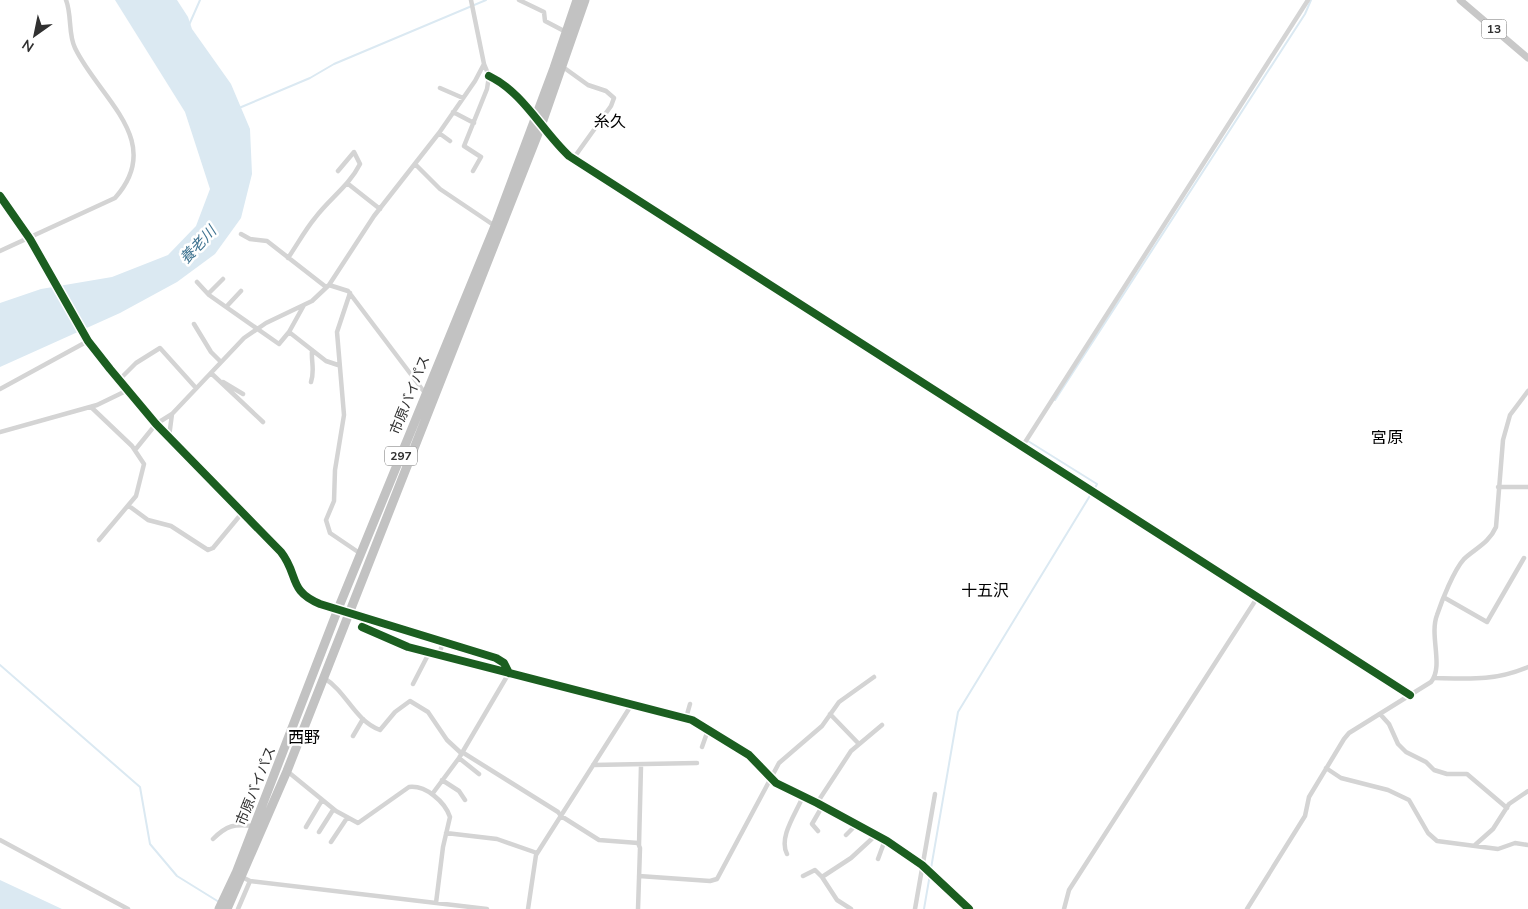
<svg xmlns="http://www.w3.org/2000/svg" width="1528" height="909" font-family="'Nunito Sans','Noto Sans JP',sans-serif">
<style>
.water{fill:#dbe9f2}
.lines{fill:none;stroke-linecap:round;stroke-linejoin:round}
.stream{stroke:#dbe9f2;stroke-width:2}
.street{stroke:#d4d4d4;stroke-width:4.5}
.secondary{stroke:#cecece;stroke-width:6}
.primary{stroke:#c8c8c8;stroke-width:7}
.highway{stroke:#c2c2c2;stroke-width:9}
.cycleway-casing{stroke:#fff;stroke-width:11}
.cycleway{stroke:#1b5e20;stroke-width:8}
.labels{text-anchor:middle;dominant-baseline:central;stroke-width:5;stroke-linejoin:round;paint-order:stroke}
.shield{fill:#fff;stroke:#6e6e6e;stroke-width:1}
.shield-label{font-size:12px;font-weight:bold;fill:#303030}
.street-label{font-size:14px;fill:#303030;stroke:#fff}
.water-label{font-size:15px;font-style:italic;fill:#407491;stroke:#fff}
.quarter-label{font-size:16px;fill:#000;stroke:#fff}
</style>
<rect width="100%" height="100%" fill="#fff"/>
<path class="water" d="M 115,0 L 177,0 L 188,17 L 192,29 L 231,84 L 250,129 L 252,174 L 241,218 L 215,254 L 177,282 L 120,313 L 0,367 L 0,303 L 41,289 L 112,277 L 168,255 L 196,226 L 210,189 L 185,112 Z
M 0,880 L 62,909 L 0,909 Z"/>
<g class="lines">
<path class="stream" d="M 189,25 L 200,0
M 239,108 L 310,78 L 334,64 L 486,0
M 1055,400 L 1305,14 L 1311,0
M 1028,441 L 1097,484 L 1094,490
M 0,665 L 140,787 L 150,844 L 177,876 L 219,902
M 924,909 L 958,712 L 1091,494"/>
<path class="street" d="M 471,0 L 484,64 L 489,76 L 487,89 L 464,146 L 481,157 L 473,171
M 519,0 L 544,12 L 545,21 L 566,32
M 563,67 L 588,85 L 606,91 L 614,98 L 611,106 L 573,159
M 489,76 L 503,83 L 535,117
M 440,88 L 463,98
M 453,112 L 474,123
M 439,133 L 450,141
M 415,164 L 440,189 L 495,226
M 347,183 L 380,209
M 0,196 L 30,239 L 88,341 L 110,369 L 156,424 L 281,552 C 291,566 289,577 296,588 C 305,602 324,605 338,609
M 241,234 L 250,239 L 267,241 L 326,287
M 0,251 L 115,198 C 166,141 99,98 75,48 C 68,34 72,15 66,0
M 288,258 C 297,245 305,230 315,218 C 329,199 349,186 360,164 L 354,152 L 338,171
M 197,282 L 209,295 L 279,344 L 289,332 L 304,305
M 329,285 L 348,291 L 425,393
M 350,293 L 337,332 L 344,415 L 335,470 L 334,501 L 326,520 L 330,533 L 361,554
M 208,294 L 223,279
M 227,306 L 241,291
M 194,324 L 211,352 L 221,362
M 289,332 L 326,361 L 338,365
M 211,373 L 263,422
M 119,380 L 136,363 L 160,348 L 196,388
M 223,382 L 243,394
M 311,382 C 315,370 311,362 312,350
M 0,389 L 88,341
M 91,407 L 132,446 L 144,464 L 136,496 L 99,540
M 0,432 L 97,405 L 128,390
M 169,437 L 172,414 L 244,338 L 266,323 L 312,301 L 329,285 L 374,216 L 439,133 L 475,81 L 484,64
M 1022,447 L 1308,0
M 135,450 L 156,424 L 172,414
M 1498,487 L 1528,487
M 129,506 L 148,520 L 171,526 L 208,550 L 213,548 L 242,513
M 1445,598 L 1487,622 L 1524,558
M 362,627 L 408,647 L 692,720 L 749,755 L 776,783 L 817,803 L 887,841 L 922,865 L 969,909
M 439,655 L 443,642
M 324,678 C 347,692 354,720 380,730 L 395,712 L 410,701 L 428,712 L 447,740 L 461,753
M 1435,678 C 1470,679 1495,681 1528,667
M 413,684 L 429,653
M 830,714 L 858,743
M 1380,714 L 1389,724 L 1398,744 L 1406,752 L 1426,762 L 1434,770 L 1447,774 L 1467,774 L 1507,808
M 686,718 L 690,704
M 353,736 L 363,719
M 702,747 L 708,730
M 462,752 L 558,812 L 561,816 L 599,840 L 638,843 L 640,848 L 638,909
M 459,758 L 479,774
M 593,765 L 697,763
M 1326,768 L 1341,778 L 1388,790 L 1409,800 L 1428,833 L 1437,841 L 1498,849 L 1515,843 L 1528,845
M 287,771 L 336,811 L 358,823 L 409,787 C 426,785 445,802 450,817 L 443,847 L 436,903
M 442,780 L 459,791 L 465,800
M 433,793 L 459,758 L 509,673
M 817,803 L 851,751 L 882,725
M 306,827 L 322,800
M 818,831 L 812,824 L 823,805
M 319,832 L 333,810
M 446,833 L 497,839 L 537,853
M 846,835 L 857,824
M 213,839 C 227,825 234,824 253,826
M 0,840 L 128,909
M 331,842 L 347,818
M 639,845 L 641,766
M 1475,845 L 1493,829 L 1509,804 L 1528,791
M 787,854 C 778,837 797,812 803,796
M 878,859 L 885,840
M 639,876 L 710,881 L 717,879 L 779,763 L 822,726 L 839,702 L 874,677
M 803,876 L 815,870 L 822,877 L 837,900 L 851,909
M 822,877 L 851,858 L 876,835
M 250,881 L 487,909
M 238,909 L 250,881 L 242,877
M 528,909 L 536,855 L 632,704
M 915,909 L 935,794
M 1064,909 L 1069,890 L 1257,598
M 1247,909 L 1305,816 L 1309,797 L 1344,739 L 1349,733 L 1431,682 C 1444,666 1429,636 1437,615 C 1442,600 1454,570 1464,559 C 1476,548 1489,543 1496,527 L 1503,440 L 1510,415 L 1528,391"/>
<path class="secondary" d="M 539,123 L 569,156 L 1410,695
M 338,609 L 496,658 L 504,663 L 509,673"/>
<path class="primary" d="M 1460,0 L 1528,58"/>
<path class="highway" d="M 219,909 L 236,873 L 338,609 L 495,226 L 554,68 L 577,0
M 227,909 L 287,771 L 541,126 L 585,0"/>
<defs>
<path id="cycleway" d="M 489,76 C 523,92 542,131 569,156 L 1410,695
M 0,196 L 30,239 L 88,341 L 110,369 L 156,424 L 281,552 C 299,575 288,591 320,604 L 496,658 L 504,663 L 509,673
M 362,627 L 408,647 L 692,720 L 749,755 L 776,783 L 817,803 L 887,841 L 922,865 L 969,909"/>
</defs>
<use href="#cycleway" class="cycleway-casing"/>
<use href="#cycleway" class="cycleway"/>
</g>
<g class="labels">
<g class="shield">
<rect x="1481.5" y="19.5" width="25" height="19" rx="4"/>
<rect x="385" y="446.5" width="32" height="19" rx="4"/>
</g>
<g class="shield-label">
<text x="1494" y="29">13</text>
<text x="401" y="456">297</text>
</g>
<g class="street-label">
<text transform="translate(410 395) rotate(-68)">市原バイパス</text>
<text transform="translate(256 786) rotate(-68)">市原バイパス</text>
</g>
<g class="water-label">
<text transform="translate(198 245) rotate(-47)">養老川</text>
</g>
<g class="quarter-label">
<text x="610" y="122">糸久</text>
<text x="1387" y="438">宮原</text>
<text x="985" y="591">十五沢</text>
<text x="304" y="738">西野</text>
</g>
</g>
<g transform="translate(35 35) rotate(213)" stroke="#ffffff" stroke-width="4" paint-order="stroke">
<path d="M0-4L9 19L0 12L-9 19Z" fill="#303030"/>
<text y="-8" font-size="14" font-weight="bold" text-anchor="middle" fill="#303030">N</text>
</g>
</svg>
